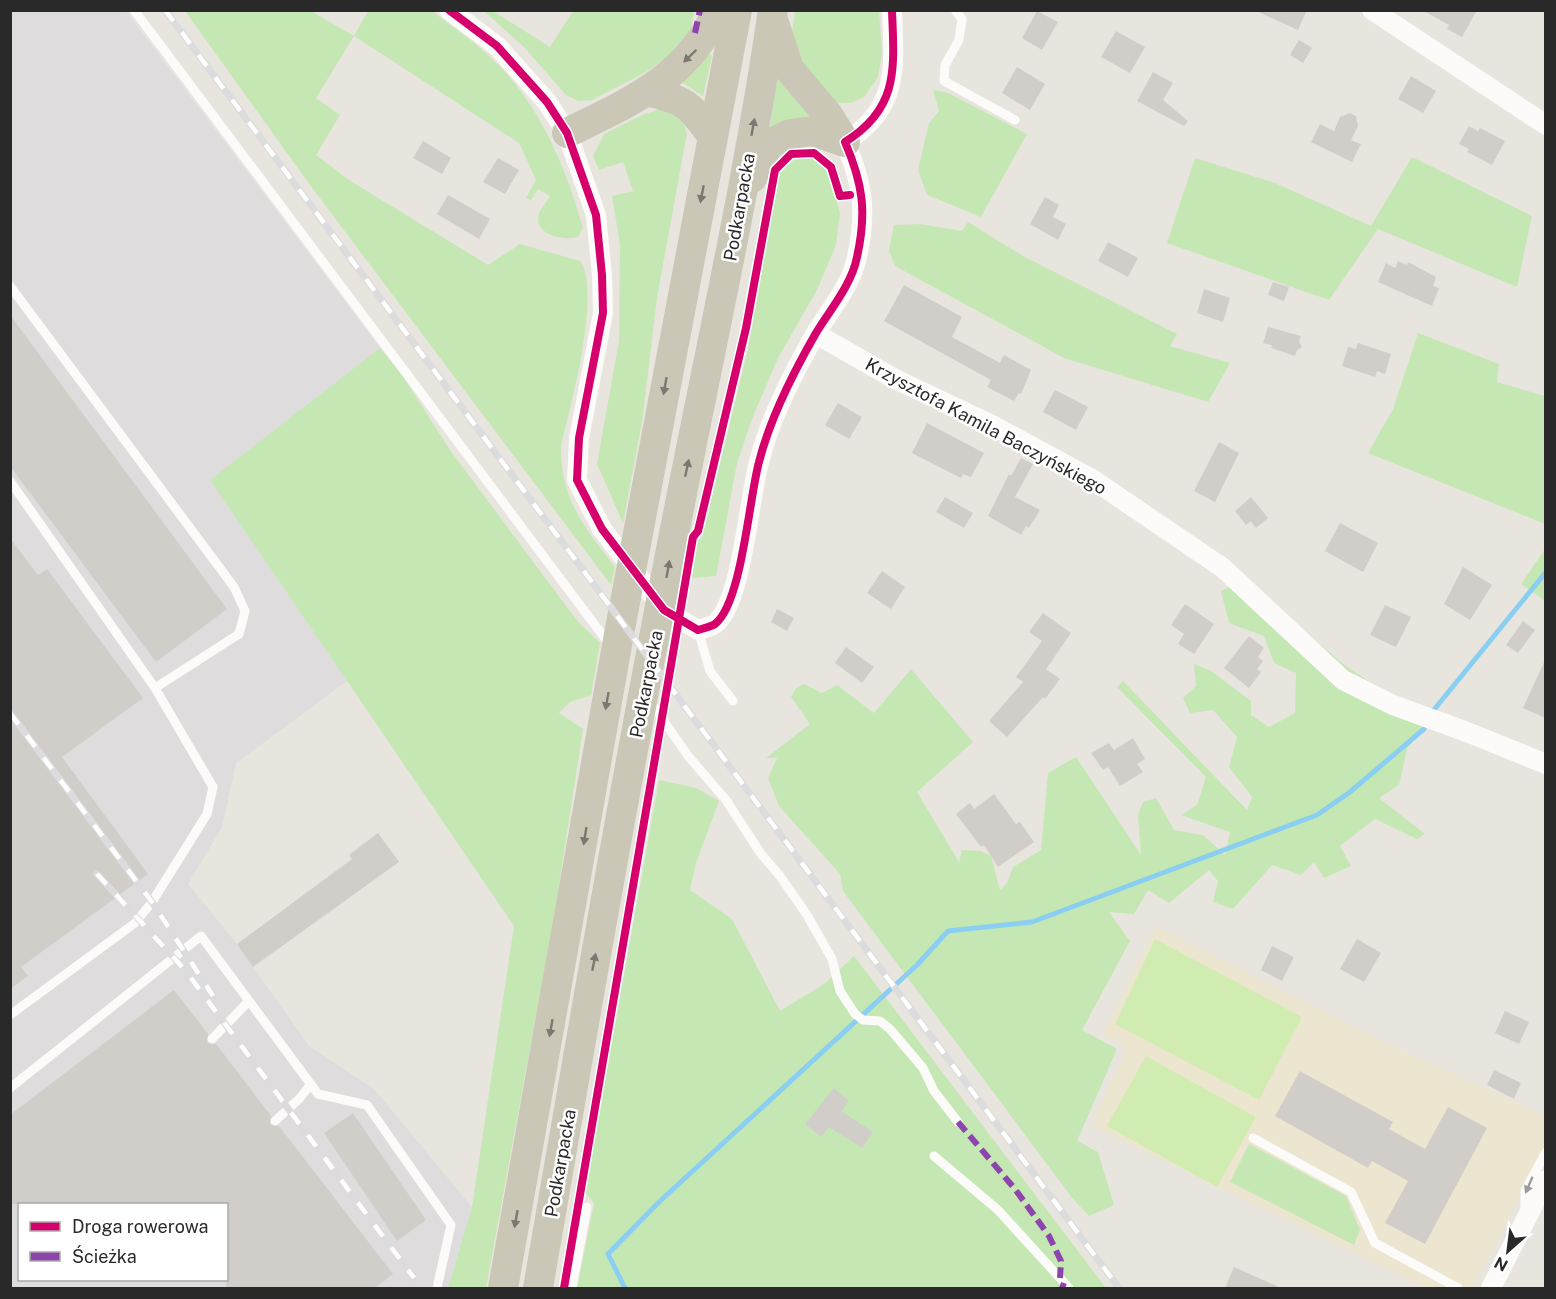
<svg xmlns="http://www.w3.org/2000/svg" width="1556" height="1299" font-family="'Public Sans',sans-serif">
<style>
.industrial{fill:#dedcdd;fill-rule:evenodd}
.education{fill:#ece6d1}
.green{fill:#c5e7b4}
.pitch{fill:#d1ecb0}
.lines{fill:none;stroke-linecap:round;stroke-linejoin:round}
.stream{stroke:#8acff1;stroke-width:5}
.building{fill:#d1cec9}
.service{stroke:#fcfbfa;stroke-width:9}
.minor{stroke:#fcfbfa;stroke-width:20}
.primary{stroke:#cbc7b7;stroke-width:30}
.rail-casing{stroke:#dcdcde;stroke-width:7}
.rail{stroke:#fff;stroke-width:4.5;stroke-dasharray:14;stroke-linecap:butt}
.quiet{stroke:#8e44ad;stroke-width:6;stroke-dasharray:12 6;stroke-linecap:butt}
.cycleway-casing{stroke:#fff;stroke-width:11}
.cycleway{stroke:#d6006c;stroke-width:8}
.oneway{fill:#7a7870}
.oneway2{fill:#9d9c9c}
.labels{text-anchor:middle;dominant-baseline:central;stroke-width:5;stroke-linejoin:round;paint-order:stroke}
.street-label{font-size:18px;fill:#292929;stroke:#fff}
</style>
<rect width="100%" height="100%" fill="#e8e5de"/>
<path class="industrial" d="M 10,11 L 126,11 L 380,348 L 210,480 L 347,681 L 236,763 L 222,827 L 188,884 L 237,944 L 309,1046 L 374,1089 L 472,1207 L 448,1288 L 11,1288 ZM 20,1204 L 226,1204 L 226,1280 L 20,1280 Z"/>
<path class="education" d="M 1156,926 L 1376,1038 L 1545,1116 L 1546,1144 L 1472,1288 L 1427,1288 L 1091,1126 L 1127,1049 L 1103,1034 Z"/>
<path class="green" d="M 185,11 L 311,11 L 354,36 L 368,11 L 432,11 C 457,30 485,49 506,73 C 545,117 567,172 583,228 L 578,237 C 564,241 532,235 539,213 C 541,208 547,202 550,196 L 538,189 L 531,200 L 526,198 L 536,180 L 519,143 L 354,36 L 316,98 L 340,115 L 316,155 L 349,180 L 488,265 L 520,244 L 580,261 C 602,290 570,409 561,445 C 560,498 584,527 615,567 L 611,585 L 310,185 Z
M 484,11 L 493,11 L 550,47 L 573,11 L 694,11 L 690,34 L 669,56 L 646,72 L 592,100 L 578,101 L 566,95 L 524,47 Z
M 795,11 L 879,11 L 882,53 L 878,77 L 865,96 L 851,103 L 834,103 L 806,79 L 792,32 Z
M 707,53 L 712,56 L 703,96 L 683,83 L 682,80 Z
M 777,76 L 810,117 L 770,127 Z
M 933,90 L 948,93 L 1027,134 L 981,217 L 927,195 L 918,170 L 929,123 L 939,111 Z
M 664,108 C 676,113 684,119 687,133 L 657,298 L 642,422 L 623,523 L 597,464 L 619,341 L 620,245 L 612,196 L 633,191 L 623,162 L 599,170 L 593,156 L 604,134 L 642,115 Z
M 803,156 L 814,157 L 829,173 L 840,213 L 836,245 L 817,290 L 778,358 L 752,419 L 737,463 L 716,576 L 692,578 L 698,540 L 702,538 L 748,349 L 777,175 L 790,159 Z
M 1412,157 L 1532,216 L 1517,287 L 1378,229 L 1329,300 L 1167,243 L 1195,158 L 1275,183 L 1371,226 Z
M 968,222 L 1023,256 L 1177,334 L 1170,346 L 1230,363 L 1208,402 L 1064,358 L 895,266 L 889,251 L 894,225 L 920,224 L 962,231 Z
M 1418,333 L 1499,364 L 1497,382 L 1545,396 L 1545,524 L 1368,453 L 1393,409 Z
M 380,348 L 402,375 L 450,450 L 578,622 L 600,643 L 591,695 L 570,702 L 559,713 L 583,729 L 553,923 L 486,1288 L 448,1288 L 472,1207 L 514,926 L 210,480 Z
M 1545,549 L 1546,599 L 1544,600 L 1521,584 Z
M 1243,580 L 1347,667 L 1427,719 L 1407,749 L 1399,785 L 1379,798 L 1425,834 L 1417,839 L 1375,819 L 1340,846 L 1351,866 L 1324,878 L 1314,862 L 1301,875 L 1272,865 L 1233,909 L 1213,902 L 1218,881 L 1209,870 L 1169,903 L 1148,890 L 1134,914 L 1109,912 L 1130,941 L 1082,1030 L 1117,1049 L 1077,1141 L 1098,1152 L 1114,1205 L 1089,1216 L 1073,1199 L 843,891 L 840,874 L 779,806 L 768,778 L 777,758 L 766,758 L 810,724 L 791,697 L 796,688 L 804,684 L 822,693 L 837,685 L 874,713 L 911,669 L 973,742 L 917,792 L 959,862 L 962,850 L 981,851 L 991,856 L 1000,890 L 1007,883 L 1013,867 L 1041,850 L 1048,773 L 1076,757 L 1141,855 L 1138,815 L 1143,802 L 1156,798 L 1174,830 L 1203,835 L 1225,855 L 1230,832 L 1181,815 L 1197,805 L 1206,777 L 1117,687 L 1123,681 L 1247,810 L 1252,797 L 1229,767 L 1237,737 L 1213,710 L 1190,713 L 1183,698 L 1196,686 L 1194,664 L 1211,671 L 1251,701 L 1251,715 L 1269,727 L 1295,713 L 1296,673 L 1274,663 L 1264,636 L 1229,623 L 1221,591 Z
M 659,780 L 696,788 L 719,801 L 696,863 L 690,890 L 732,919 L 780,1011 L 824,984 L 854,956 L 1106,1288 L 577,1288 L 594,1203 L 585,1192 Z
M 1249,1144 L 1346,1196 L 1360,1230 L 1354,1245 L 1230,1182 Z"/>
<path class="pitch" d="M 1155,939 L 1302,1017 L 1259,1100 L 1115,1024 Z
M 1146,1056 L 1256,1117 L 1217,1187 L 1107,1126 Z"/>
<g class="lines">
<path class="stream" d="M 1433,711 L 1546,572
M 625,1288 L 608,1254 L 659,1202 L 917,965 L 948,931 L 1032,922 L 1317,815 L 1350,792 L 1424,729"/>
</g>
<path class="building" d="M 1254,10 L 1307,10 L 1298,30 Z
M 1422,10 L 1477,10 L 1462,37 L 1447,29 L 1449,25 Z
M 1037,11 L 1058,22 L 1042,50 L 1022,38 Z
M 1116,31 L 1145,47 L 1130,73 L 1101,57 Z
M 1299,40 L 1312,48 L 1303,63 L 1290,55 Z
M 1017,67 L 1045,84 L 1030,110 L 1002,93 Z
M 1153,72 L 1173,83 L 1163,100 L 1188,121 L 1184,126 L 1137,101 Z
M 1411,76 L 1436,91 L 1423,113 L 1398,99 Z
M 1350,113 L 1356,116 L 1358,126 L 1351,140 L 1361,144 L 1352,162 L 1311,142 L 1320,124 L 1334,131 L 1340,117 Z
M 1469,126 L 1478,131 L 1480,128 L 1505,141 L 1492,165 L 1467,152 L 1469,149 L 1459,144 Z
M 423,141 L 451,158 L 442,174 L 413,158 Z
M 498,158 L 519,170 L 505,194 L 483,182 Z
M 448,195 L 490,219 L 479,239 L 437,214 Z
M 1045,197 L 1059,205 L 1053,217 L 1066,224 L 1058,240 L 1030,224 Z
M 1108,242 L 1138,258 L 1128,277 L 1098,261 Z
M 1398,261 L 1407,265 L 1408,262 L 1436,277 L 1433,286 L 1439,288 L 1432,306 L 1378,282 L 1386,263 L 1395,268 Z
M 1273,282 L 1289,287 L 1284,301 L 1268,295 Z
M 904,285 L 962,317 L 952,337 L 1000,363 L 1004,355 L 1031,370 L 1021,394 L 1019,393 L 1014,401 L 987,387 L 991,380 L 884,321 Z
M 1204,289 L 1230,298 L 1223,322 L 1197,313 Z
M 10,315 L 227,609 L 156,662 L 10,466 Z
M 1268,327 L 1301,336 L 1299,342 L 1302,347 L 1297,350 L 1295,356 L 1271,348 L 1272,345 L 1263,343 Z
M 1358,343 L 1391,354 L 1385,374 L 1377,371 L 1375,377 L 1342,366 L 1348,347 L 1356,349 Z
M 1055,390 L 1088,407 L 1076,430 L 1043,412 Z
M 838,403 L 862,417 L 849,439 L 825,425 Z
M 927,423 L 984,453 L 971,477 L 963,474 L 961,478 L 912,453 Z
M 1219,442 L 1239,453 L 1215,502 L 1194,491 Z
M 1021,458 L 1033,464 L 1015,497 L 1040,510 L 1029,528 L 1026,526 L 1021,535 L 988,516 L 1009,474 L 1011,476 Z
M 945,497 L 973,513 L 964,528 L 936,512 Z
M 1251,497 L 1268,518 L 1256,528 L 1251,521 L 1246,525 L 1235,511 Z
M 1340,523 L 1378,543 L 1363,572 L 1325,551 Z
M 10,538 L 38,575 L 47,569 L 143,698 L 62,757 L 148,874 L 21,967 L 28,976 L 10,989 Z
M 1463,567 L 1492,585 L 1470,620 L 1444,604 Z
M 882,571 L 905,587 L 891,609 L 867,593 Z
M 1185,604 L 1214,624 L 1194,654 L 1178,644 L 1184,634 L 1171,625 Z
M 1385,605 L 1411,617 L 1396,647 L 1370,635 Z
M 777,609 L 794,618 L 787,631 L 771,622 Z
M 1043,613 L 1071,633 L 1046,669 L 1060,679 L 1045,699 L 1043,697 L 1007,737 L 989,721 L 1023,682 L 1016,677 L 1042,641 L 1029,632 Z
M 1523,621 L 1535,630 L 1518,653 L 1506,645 Z
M 1249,636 L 1264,648 L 1258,657 L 1263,661 L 1257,669 L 1261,672 L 1249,688 L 1224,668 Z
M 846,647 L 874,667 L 862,683 L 835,663 Z
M 1545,660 L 1545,718 L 1523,708 Z
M 1133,738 L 1145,759 L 1137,764 L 1143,772 L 1120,786 L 1108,767 L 1103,770 L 1091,753 L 1109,743 L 1114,750 Z
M 994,794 L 1016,824 L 1020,822 L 1034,842 L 998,867 L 984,845 L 981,847 L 956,814 L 970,803 L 974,809 Z
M 378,833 L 399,862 L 253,967 L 237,944 L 352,859 L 349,855 Z
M 1357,939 L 1381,953 L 1364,982 L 1340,969 Z
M 1272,946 L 1294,957 L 1282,981 L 1261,970 Z
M 174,990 L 208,1034 L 207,1043 L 216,1044 L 271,1116 L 270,1125 L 279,1126 L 393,1274 L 375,1288 L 226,1288 L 226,1204 L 10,1204 L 10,1115 Z
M 1505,1011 L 1529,1022 L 1519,1044 L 1495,1033 Z
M 1494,1070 L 1521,1083 L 1514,1099 L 1487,1085 Z
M 1300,1071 L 1393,1122 L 1389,1129 L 1425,1149 L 1448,1107 L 1487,1128 L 1425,1244 L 1385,1223 L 1408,1181 L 1372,1161 L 1368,1168 L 1275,1116 Z
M 834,1088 L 849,1101 L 841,1111 L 873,1132 L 862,1148 L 829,1127 L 821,1137 L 805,1124 Z
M 353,1113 L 426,1220 L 397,1241 L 324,1133 Z
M 1234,1267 L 1281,1288 L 1225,1288 Z"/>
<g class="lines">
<path class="service" d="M 134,10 L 610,645
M 955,10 L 962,19 L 959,40 L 945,65 L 944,81 L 1015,120
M 10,286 L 234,587 L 245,611 L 239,634 L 155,688
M 10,481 L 155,688 L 213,787 L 207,814 L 152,902 L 135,923 L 10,1015
M 698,630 L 710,671 L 733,701
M 649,700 L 689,757 L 726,800 L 761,854 L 780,876 L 807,915 L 832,959 L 840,991 L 855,1014 L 863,1020 L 880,1021 L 890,1029 L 923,1068 L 934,1091 L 958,1122
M 212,1039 L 249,1001
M 10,1088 L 201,936 L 318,1094 L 367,1105 L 451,1225 L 437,1288
M 275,1121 L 299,1099 L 311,1084
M 1253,1138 L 1351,1192 L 1375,1243 L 1458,1288
M 934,1156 L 998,1210 L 1069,1288
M 1525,1211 L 1525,1191 L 1546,1152
M 572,1288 L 587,1207"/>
<path class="minor" d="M 449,10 L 497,46 L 547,102 L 567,133 L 596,215 L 602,275 L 603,313 L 579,438 L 577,480 L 602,529 L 664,610 L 698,630 C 703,628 711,627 715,624 C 742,603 749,498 759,462 C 770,418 793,373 816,333 C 830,310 852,284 857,257 C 867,212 863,184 845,142 C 900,108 894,67 892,10
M 1372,10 L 1546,125
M 816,334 L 895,379 L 992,425 L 1092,479 L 1223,568 L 1343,680 L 1393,705 L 1467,732 L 1546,764
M 1491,1288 L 1546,1180"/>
<path class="primary" d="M 773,20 L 789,69 L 828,115 L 845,142
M 650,92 C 688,101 690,106 713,137
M 567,133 C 630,102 688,78 718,10
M 752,178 L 769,144 L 790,134 L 813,131 L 845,142
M 503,1288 L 619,634 L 737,10
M 538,1288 C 582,1033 626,778 676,524 C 709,353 748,183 773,10"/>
<defs>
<path id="rail" d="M 165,10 L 1119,1288
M 10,713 L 152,902 L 213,996
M 97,874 L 185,970 L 414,1278"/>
</defs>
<use href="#rail" class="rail-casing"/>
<use href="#rail" class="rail"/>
<path class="quiet" d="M 695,33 L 700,10
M 958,1122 L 1015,1189 L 1049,1236 L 1061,1261 L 1060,1278
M 1062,1288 L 1064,1283"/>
<defs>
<path id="cycleway" d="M 449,10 L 497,46 L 547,102 L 567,133 L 596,215 L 602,275 L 603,313 L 579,438 L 577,480 L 602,529 L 664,610 L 698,630 C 703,628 711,627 715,624 C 742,603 749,498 759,462 C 770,418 793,373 816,333 C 830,310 852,284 857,257 C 867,212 863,184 845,142 C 900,108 894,67 892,10
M 564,1288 L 693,537 L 698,531 L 746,328 L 775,170 L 791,154 L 814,153 L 831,167 L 840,196 L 850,195"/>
</defs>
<use href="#cycleway" class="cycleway-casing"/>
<use href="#cycleway" class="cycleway"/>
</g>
<defs><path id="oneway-solid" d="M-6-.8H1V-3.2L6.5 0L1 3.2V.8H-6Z" transform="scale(1.5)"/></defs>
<g class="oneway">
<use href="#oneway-solid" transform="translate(690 56) rotate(136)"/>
<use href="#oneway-solid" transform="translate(753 127) rotate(-80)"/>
<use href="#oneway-solid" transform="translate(702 194) rotate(101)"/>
<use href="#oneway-solid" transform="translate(665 386) rotate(100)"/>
<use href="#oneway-solid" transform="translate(687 468) rotate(-78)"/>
<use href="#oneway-solid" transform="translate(668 569) rotate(-80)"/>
<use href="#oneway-solid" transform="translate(607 701) rotate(100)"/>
<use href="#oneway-solid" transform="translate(585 836) rotate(99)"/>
<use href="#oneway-solid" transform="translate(594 962) rotate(-79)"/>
<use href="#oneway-solid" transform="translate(551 1028) rotate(100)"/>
<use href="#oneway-solid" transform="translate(516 1219) rotate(100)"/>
</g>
<use class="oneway2" href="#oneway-solid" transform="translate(1529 1185) rotate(113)"/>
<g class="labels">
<g class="street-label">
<text transform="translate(739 207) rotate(-80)">Podkarpacka</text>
<text transform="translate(986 426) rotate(28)">Krzysztofa Kamila Baczyńskiego</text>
<text transform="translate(646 684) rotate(-79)">Podkarpacka</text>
<text transform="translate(560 1163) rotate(-80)">Podkarpacka</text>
</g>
</g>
<rect width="1556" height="1299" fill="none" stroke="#292929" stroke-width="24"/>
<rect x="18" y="1203" width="210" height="78" fill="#ffffff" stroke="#a9a9a9" stroke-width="1.5"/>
<rect x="30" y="1222" width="30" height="9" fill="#d6006c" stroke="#a9a9a9" stroke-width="1.5"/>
<text x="72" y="1233" font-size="18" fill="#292929">Droga rowerowa</text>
<rect x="30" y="1252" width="30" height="9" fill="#8e44ad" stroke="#a9a9a9" stroke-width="1.5"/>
<text x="72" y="1263" font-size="18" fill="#292929">Ścieżka</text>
<g transform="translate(1508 1251) rotate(208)" stroke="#ffffff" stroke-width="4.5" paint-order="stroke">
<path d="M0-4.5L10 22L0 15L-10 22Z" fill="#292929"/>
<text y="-9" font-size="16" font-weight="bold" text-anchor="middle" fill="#292929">N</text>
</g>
</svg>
